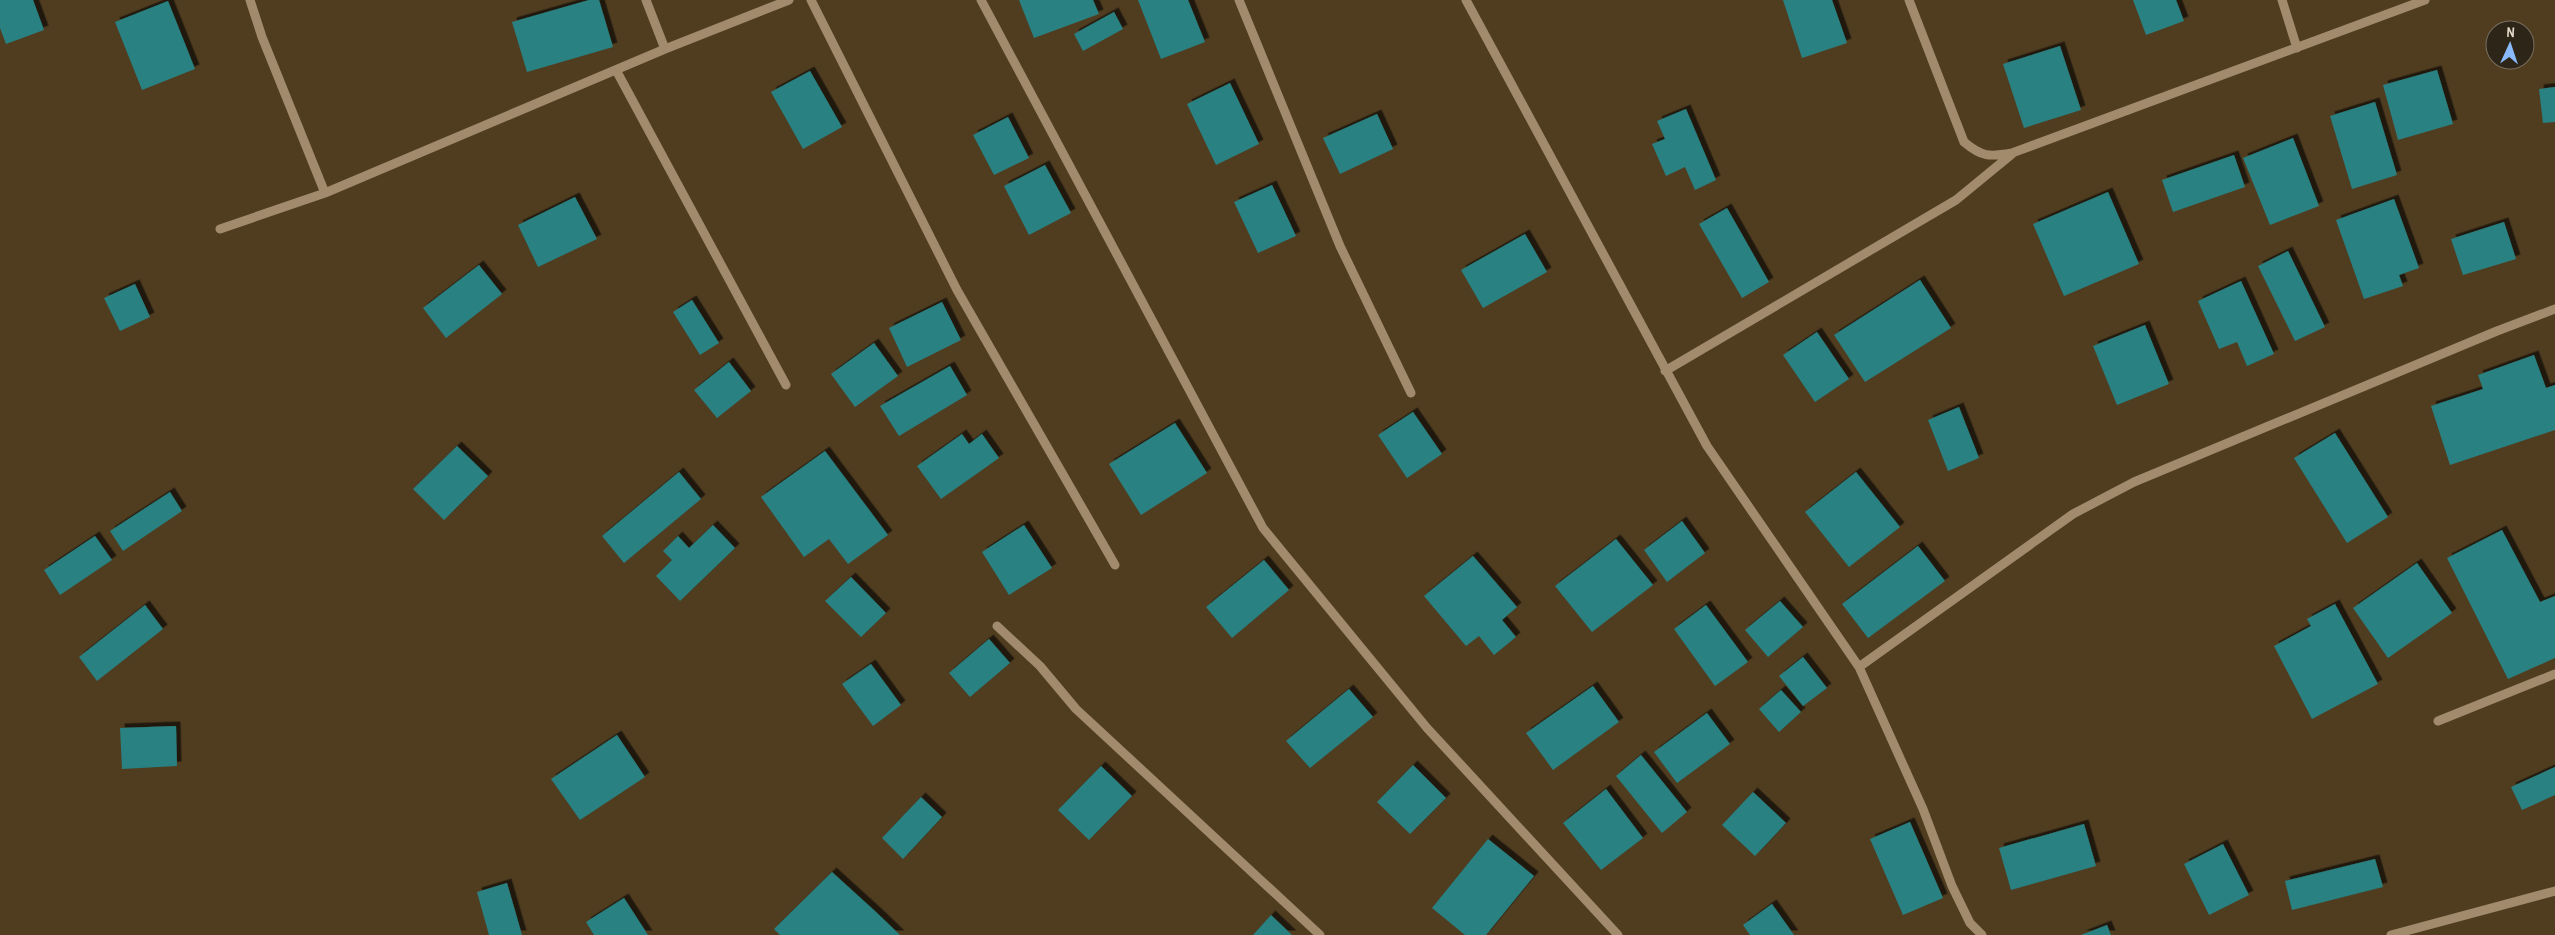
<svg xmlns="http://www.w3.org/2000/svg" width="2555" height="935" font-family="'Archivo Narrow',sans-serif">
<style>
.building{fill:#298182;filter:url(#shadow)}
.lines{fill:none;stroke-linecap:round;stroke-linejoin:round}
.minor{stroke:#a18b6c;stroke-width:9}
</style>
<defs>
<filter id="shadow"><feDropShadow dx="4.5" dy="-4.5" stdDeviation="0" flood-color="#0009"/></filter>
</defs>
<rect width="100%" height="100%" fill="#503d20"/>
<path class="building" d="M 0,0 L 33,0 L 44,30 L 6,44 L 0,28 Z
M 589,0 L 599,0 L 613,47 L 527,72 L 512,22 Z
M 1019,0 L 1093,0 L 1099,14 L 1034,38 Z
M 1138,0 L 1188,0 L 1205,42 L 1161,59 Z
M 1783,0 L 1832,0 L 1847,43 L 1802,58 Z
M 2133,0 L 2176,0 L 2184,21 L 2146,35 Z
M 168,1 L 195,69 L 142,90 L 115,22 Z
M 1114,12 L 1123,29 L 1083,51 L 1074,34 Z
M 2060,46 L 2081,110 L 2024,128 L 2003,64 Z
M 2437,70 L 2453,124 L 2398,140 L 2383,85 Z
M 810,71 L 842,127 L 803,149 L 771,92 Z
M 1230,83 L 1259,144 L 1216,165 L 1187,104 Z
M 2555,87 L 2555,122 L 2543,123 L 2539,89 Z
M 2375,102 L 2397,175 L 2352,189 L 2330,116 Z
M 1686,109 L 1716,180 L 1695,190 L 1685,167 L 1666,176 L 1652,144 L 1665,139 L 1657,121 Z
M 1377,114 L 1393,149 L 1340,174 L 1323,138 Z
M 1008,117 L 1029,158 L 994,175 L 973,135 Z
M 2293,138 L 2319,206 L 2270,225 L 2243,158 Z
M 2234,155 L 2245,187 L 2173,212 L 2162,180 Z
M 1045,165 L 1071,213 L 1029,235 L 1004,186 Z
M 1272,185 L 1296,236 L 1258,253 L 1234,202 Z
M 2108,192 L 2139,264 L 2064,296 L 2033,224 Z
M 575,197 L 597,239 L 538,267 L 518,225 Z
M 2394,199 L 2419,268 L 2399,275 L 2403,286 L 2364,299 L 2336,220 Z
M 1727,208 L 1769,282 L 1742,298 L 1699,224 Z
M 2504,222 L 2516,259 L 2463,275 L 2451,239 Z
M 1525,234 L 1547,272 L 1483,308 L 1461,270 Z
M 2288,251 L 2325,327 L 2295,341 L 2258,266 Z
M 479,265 L 502,294 L 446,338 L 423,308 Z
M 1920,280 L 1951,328 L 1865,382 L 1834,335 Z
M 2241,281 L 2274,354 L 2247,366 L 2237,342 L 2219,349 L 2198,301 Z
M 135,284 L 150,317 L 120,331 L 104,298 Z
M 692,300 L 719,343 L 700,355 L 673,312 Z
M 942,302 L 961,340 L 907,367 L 889,328 Z
M 2145,325 L 2169,384 L 2117,405 L 2093,346 Z
M 1817,332 L 1849,379 L 1815,402 L 1783,355 Z
M 874,343 L 898,376 L 855,407 L 831,374 Z
M 2534,355 L 2546,388 L 2555,385 L 2555,430 L 2450,465 L 2431,406 L 2483,389 L 2478,375 Z
M 729,362 L 751,391 L 717,418 L 694,390 Z
M 950,366 L 967,395 L 899,436 L 880,406 Z
M 1959,407 L 1979,458 L 1948,471 L 1928,420 Z
M 1413,412 L 1442,454 L 1407,478 L 1378,435 Z
M 1175,423 L 1207,473 L 1141,515 L 1109,464 Z
M 2335,433 L 2388,517 L 2347,543 L 2294,458 Z
M 962,434 L 969,444 L 982,434 L 999,458 L 941,499 L 917,466 Z
M 457,446 L 488,476 L 444,520 L 413,489 Z
M 825,451 L 888,535 L 848,564 L 829,539 L 804,557 L 761,497 Z
M 679,472 L 701,499 L 624,563 L 602,536 Z
M 1856,472 L 1900,527 L 1849,567 L 1805,512 Z
M 170,492 L 182,511 L 123,551 L 110,531 Z
M 1682,521 L 1705,553 L 1667,582 L 1644,550 Z
M 713,525 L 735,548 L 680,601 L 656,576 L 672,560 L 663,551 L 678,536 L 689,548 Z
M 1024,525 L 1052,568 L 1009,595 L 982,552 Z
M 2502,530 L 2540,602 L 2555,596 L 2555,658 L 2508,679 L 2447,558 Z
M 95,536 L 112,560 L 60,595 L 44,570 Z
M 1616,539 L 1653,585 L 1592,632 L 1555,586 Z
M 1918,546 L 1945,581 L 1868,638 L 1842,604 Z
M 1473,556 L 1517,607 L 1502,620 L 1516,637 L 1494,655 L 1479,636 L 1466,646 L 1424,596 Z
M 1264,560 L 1289,590 L 1232,638 L 1206,607 Z
M 2417,563 L 2452,613 L 2388,658 L 2353,608 Z
M 851,577 L 886,613 L 861,637 L 825,601 Z
M 1780,601 L 1803,627 L 1768,657 L 1745,630 Z
M 2335,604 L 2378,684 L 2312,719 L 2274,646 L 2311,626 L 2307,619 Z
M 145,605 L 163,629 L 97,681 L 79,657 Z
M 1706,605 L 1748,662 L 1715,686 L 1674,629 Z
M 989,639 L 1010,663 L 970,697 L 949,673 Z
M 1803,657 L 1827,688 L 1803,706 L 1779,676 Z
M 871,664 L 901,705 L 873,726 L 842,684 Z
M 1593,686 L 1619,722 L 1553,770 L 1526,733 Z
M 1349,689 L 1373,717 L 1310,768 L 1286,741 Z
M 1781,690 L 1801,712 L 1779,732 L 1759,709 Z
M 1707,713 L 1730,744 L 1677,783 L 1654,752 Z
M 176,726 L 177,766 L 122,769 L 120,728 Z
M 617,735 L 645,777 L 580,820 L 551,779 Z
M 1641,755 L 1687,812 L 1662,833 L 1616,776 Z
M 1413,765 L 1446,798 L 1410,834 L 1377,802 Z
M 1101,766 L 1132,796 L 1089,840 L 1058,810 Z
M 2555,767 L 2555,795 L 2522,810 L 2511,787 Z
M 1606,789 L 1643,838 L 1601,870 L 1563,823 Z
M 1753,792 L 1786,823 L 1755,856 L 1722,825 Z
M 921,797 L 942,817 L 903,859 L 882,838 Z
M 1910,822 L 1943,898 L 1903,915 L 1870,839 Z
M 2084,824 L 2096,866 L 2011,890 L 1999,848 Z
M 1488,839 L 1534,876 L 1486,935 L 1465,935 L 1432,908 Z
M 2223,844 L 2249,895 L 2209,915 L 2184,864 Z
M 2375,859 L 2383,887 L 2292,910 L 2285,881 Z
M 832,872 L 876,912 L 900,935 L 780,935 L 774,929 Z
M 507,883 L 522,935 L 489,935 L 477,892 Z
M 624,898 L 648,935 L 594,935 L 586,922 Z
M 1772,904 L 1794,935 L 1750,935 L 1743,925 Z
M 1271,915 L 1292,935 L 1253,935 Z
M 2107,925 L 2111,935 L 2081,935 Z"/>
<g class="lines">
<path class="minor" d="M 250,0 L 262,37 L 325,193
M 646,0 L 665,49
M 811,0 L 957,290 L 1115,565
M 981,0 L 1263,528 L 1427,728 L 1618,935
M 1239,0 L 1340,246 L 1411,393
M 1466,0 L 1707,446 L 1859,667 L 1923,809 L 1952,886 L 1970,923 L 1982,935
M 1909,0 L 1964,142 C 1982,157 1989,157 2012,153 L 2425,0
M 2282,0 L 2297,48
M 616,70 L 786,385
M 220,229 L 325,193 L 665,49 L 789,0
M 1665,371 L 1956,200 L 2012,154
M 997,626 L 1040,666 L 1076,709 L 1320,935
M 1859,667 L 2073,514 L 2134,482 L 2497,331 L 2555,309
M 2438,721 L 2555,674
M 2391,935 L 2555,891"/>
</g>
<g transform="translate(2510 45) rotate(3)"><circle r="24" fill="#2e2519" stroke="#776d5f"/>
<path d="M0-4L9 19L0 12L-9 19Z" fill="#89bafc"/>
<text y="-8" font-size="14" font-weight="bold" text-anchor="middle" fill="#e4d8c8">N</text>
</g>
</svg>
